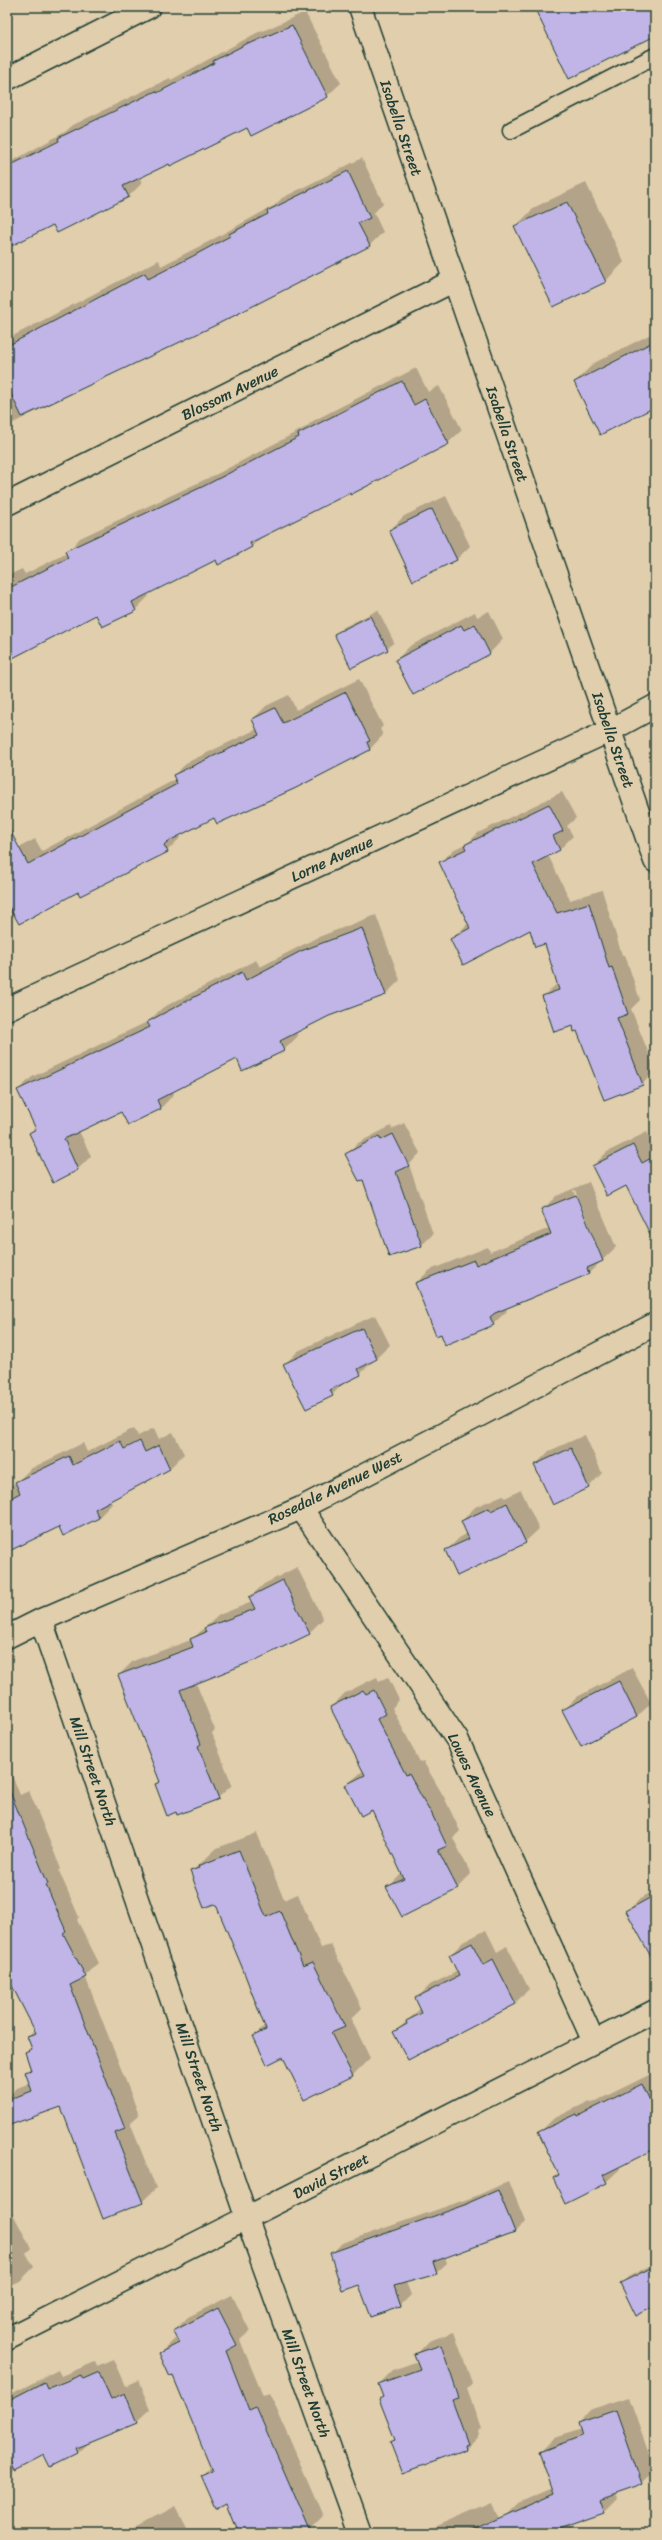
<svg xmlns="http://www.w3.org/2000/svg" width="662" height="2540" font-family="Sriracha,sans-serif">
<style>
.shadow{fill:#0003;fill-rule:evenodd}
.building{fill:#c0b5e6;stroke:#1f3d34}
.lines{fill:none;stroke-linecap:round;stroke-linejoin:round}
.service-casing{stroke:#1f3d34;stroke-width:19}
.minor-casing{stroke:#1f3d34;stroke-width:25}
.tertiary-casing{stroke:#1f3d34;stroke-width:25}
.service{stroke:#e0ceac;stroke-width:16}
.minor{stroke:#e0ceac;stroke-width:22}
.tertiary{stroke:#e0ceac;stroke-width:22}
.labels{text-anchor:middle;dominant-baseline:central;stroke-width:3.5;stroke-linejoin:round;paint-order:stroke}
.street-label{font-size:15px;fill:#1f3d34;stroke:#e0ceac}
</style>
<rect width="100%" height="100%" fill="#e0ceac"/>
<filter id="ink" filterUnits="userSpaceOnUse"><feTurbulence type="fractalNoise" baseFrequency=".025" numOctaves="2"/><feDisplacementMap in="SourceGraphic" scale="8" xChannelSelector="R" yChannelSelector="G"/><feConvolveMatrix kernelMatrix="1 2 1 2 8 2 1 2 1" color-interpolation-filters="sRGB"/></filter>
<g filter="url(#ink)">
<path class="shadow" d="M 305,12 L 341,83 L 327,96 L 248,127 L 170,163 L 139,177 L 142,183 L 128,197 L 53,223 L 7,246 L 7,164 L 65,132 L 73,125 L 170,78 L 171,80 L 262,30 L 263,31 Z
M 362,158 L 383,203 L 374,213 L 383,232 L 369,246 L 7,426 L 7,339 L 159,260 L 161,266 L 208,242 L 275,205 L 282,198 Z
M 586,183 L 624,262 L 605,282 L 516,226 L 535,207 Z
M 655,332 L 655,406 L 575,382 L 594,363 Z
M 416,368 L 428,392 L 439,386 L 462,430 L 448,443 L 263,536 L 252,546 L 216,559 L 147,593 L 149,596 L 135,610 L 97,614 L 7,659 L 7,576 L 22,569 L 25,574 L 67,553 L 80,538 L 219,473 L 306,427 L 313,421 Z
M 446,496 L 470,546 L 456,560 L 390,530 L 404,516 Z
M 378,610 L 394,642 L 387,649 L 335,635 L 342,628 Z
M 489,611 L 503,639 L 490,653 L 413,693 L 396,660 L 410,646 L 475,612 L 477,617 Z
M 359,679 L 383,726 L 380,729 L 383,735 L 370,749 L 296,787 L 215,817 L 180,835 L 181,837 L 167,851 L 79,891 L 7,918 L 7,854 L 35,839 L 42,851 L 176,779 L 174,775 L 188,762 L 257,729 L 253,719 L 266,706 L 289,695 L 296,710 Z
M 562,792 L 576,818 L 567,826 L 573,836 L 560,849 L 548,855 L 570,900 L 602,890 L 622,955 L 625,955 L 640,1000 L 631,1009 L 655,1069 L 643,1084 L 605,1098 L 578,1030 L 543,996 L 558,983 L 546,943 L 531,929 L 451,939 L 469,923 L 440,863 L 453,850 L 469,842 L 478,833 Z
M 376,915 L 400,980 L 386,994 L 329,1015 L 296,1032 L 298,1036 L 284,1050 L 243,1070 L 237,1058 L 173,1091 L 174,1094 L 161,1108 L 128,1124 L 121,1110 L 79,1131 L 91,1156 L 78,1169 L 53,1181 L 30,1133 L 36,1127 L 18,1090 L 32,1077 L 149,1021 L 162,1008 L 256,960 L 260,967 L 316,938 Z
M 404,1123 L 420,1153 L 409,1165 L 433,1234 L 422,1245 L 363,1178 L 347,1154 L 358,1143 L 391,1126 L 392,1129 Z
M 647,1132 L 655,1148 L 655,1221 L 626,1185 L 593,1166 L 607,1152 Z
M 589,1182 L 616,1247 L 588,1274 L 506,1309 L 507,1311 L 493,1324 L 441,1333 L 416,1283 L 430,1270 L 488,1247 L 490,1252 L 550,1228 L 542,1210 L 556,1196 ZM 573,1190 L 575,1190 L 601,1255 L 600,1256 Z
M 375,1315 L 390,1345 L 360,1374 L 346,1381 L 332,1395 L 285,1364 L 298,1351 Z
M 134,1428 L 138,1436 L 154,1428 L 159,1439 L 173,1432 L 184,1454 L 170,1468 L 110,1500 L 112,1504 L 98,1518 L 60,1526 L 7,1551 L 7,1487 L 16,1483 L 30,1469 L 83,1443 L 87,1452 Z
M 585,1435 L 602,1473 L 589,1487 L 553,1503 L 535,1465 L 549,1451 Z
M 521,1490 L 539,1529 L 525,1542 L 446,1551 L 460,1537 L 467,1533 L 462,1521 L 475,1507 L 503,1495 L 505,1498 Z
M 297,1567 L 323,1619 L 309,1633 L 196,1683 L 215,1730 L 212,1733 L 232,1785 L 218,1798 L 176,1811 L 156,1784 L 160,1780 L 119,1675 L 133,1661 L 191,1640 L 219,1615 L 252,1602 L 250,1597 L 264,1584 Z
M 632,1668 L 651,1703 L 637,1717 L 582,1745 L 564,1710 L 577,1697 Z
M 377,1677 L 379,1681 L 388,1677 L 399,1700 L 392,1708 L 420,1762 L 423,1761 L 444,1797 L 460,1831 L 453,1838 L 471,1874 L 457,1888 L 388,1888 L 402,1873 L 372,1809 L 346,1785 L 364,1770 L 331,1707 L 345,1693 Z
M 7,1763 L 20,1795 L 29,1791 L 61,1869 L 59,1871 L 79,1917 L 77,1920 L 99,1963 L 85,1976 L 139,2115 L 130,2123 L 156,2188 L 142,2202 L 62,2105 L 7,2113 L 7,2098 L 17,2088 L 30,2083 L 26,2072 L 31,2067 L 26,2052 L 32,2046 L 28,2036 L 35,2029 L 7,1956 Z
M 257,1833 L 284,1900 L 298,1894 L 321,1948 L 331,1945 L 362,2008 L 351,2019 L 370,2058 L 352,2076 L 283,2056 L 254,2037 L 265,2025 L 217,1905 L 191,1872 L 217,1848 Z
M 655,1890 L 655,1957 L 627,1911 L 641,1898 Z
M 486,1930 L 497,1952 L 507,1946 L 529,1989 L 515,2003 L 395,2032 L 421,2008 L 416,1999 L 430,1985 L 458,1971 L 450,1955 L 463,1942 Z
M 655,2072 L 655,2148 L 619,2166 L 620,2169 L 606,2182 L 554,2178 L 559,2173 L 540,2132 L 553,2119 L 590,2101 L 592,2103 Z
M 509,2181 L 525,2221 L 515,2232 L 445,2257 L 447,2263 L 436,2273 L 406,2282 L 411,2295 L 400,2306 L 360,2283 L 331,2254 L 342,2243 L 476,2196 Z
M 13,2214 L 31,2248 L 26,2253 L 34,2267 L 20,2281 L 7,2287 L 7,2217 Z
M 655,2263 L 655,2305 L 621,2284 L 628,2277 Z
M 232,2295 L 250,2331 L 240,2340 L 263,2396 L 270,2394 L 323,2516 L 309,2530 L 301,2533 L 240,2533 L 228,2502 L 202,2475 L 211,2466 L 173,2374 L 160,2353 L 177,2337 L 174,2331 L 188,2317 Z
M 454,2332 L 472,2383 L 467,2389 L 481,2429 L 478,2432 L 479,2435 L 466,2449 L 392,2442 L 395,2439 L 380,2399 L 384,2395 L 379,2384 L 393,2370 L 418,2361 L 416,2355 L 429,2341 Z
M 113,2359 L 125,2386 L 138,2380 L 150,2409 L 136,2422 L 88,2443 L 78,2452 L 50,2466 L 44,2454 L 7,2474 L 7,2396 L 58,2370 L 61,2376 L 95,2362 L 97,2366 Z
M 629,2397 L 655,2470 L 641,2483 L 615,2493 L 617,2498 L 603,2512 L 569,2524 L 572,2533 L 511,2533 L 504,2517 L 518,2503 L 553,2488 L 540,2452 L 554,2438 L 581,2429 L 579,2423 L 592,2409 Z
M 492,2502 L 504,2531 L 502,2533 L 424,2533 L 429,2529 Z
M 175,2506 L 189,2533 L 125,2533 L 126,2532 Z"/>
<path class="building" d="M 534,7 L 655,7 L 655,36 L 569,79 Z
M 292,25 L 328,97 L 251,136 L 247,128 L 170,166 L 169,164 L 123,186 L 129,197 L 57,233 L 53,225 L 7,248 L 7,167 L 59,141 L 58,138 L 156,91 L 157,93 L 214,63 L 213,61 L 248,43 L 249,44 Z
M 348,171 L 370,218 L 358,223 L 370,246 L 216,325 L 22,417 L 7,386 L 7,346 L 145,273 L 148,279 L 193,256 L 230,236 L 229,234 L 268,214 L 267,211 Z
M 567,202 L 606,282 L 553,307 L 514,226 Z
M 655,341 L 655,407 L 600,435 L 574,382 Z
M 402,381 L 414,405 L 425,399 L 449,444 L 350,495 L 350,493 L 250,543 L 252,547 L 218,565 L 216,560 L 132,602 L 136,611 L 102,627 L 96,615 L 7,661 L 7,589 L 68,558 L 65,551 L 204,486 L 299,437 L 298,434 Z
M 432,509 L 457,560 L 413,581 L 389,530 Z
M 370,616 L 388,650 L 351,668 L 334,634 Z
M 475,624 L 490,654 L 413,695 L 395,660 L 461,625 L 464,630 Z
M 346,692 L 370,741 L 367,742 L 370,750 L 296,788 L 217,824 L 214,818 L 167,842 L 164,845 L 168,852 L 80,896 L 78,892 L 19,924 L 7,903 L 7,825 L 28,864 L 177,784 L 173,775 L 259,735 L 252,719 L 275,708 L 283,723 Z
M 549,804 L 563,831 L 553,836 L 560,850 L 533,864 L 557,913 L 589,903 L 609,968 L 612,967 L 628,1014 L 617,1018 L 643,1085 L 604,1100 L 577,1031 L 574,1032 L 573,1026 L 554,1032 L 542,996 L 559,990 L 545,944 L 535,947 L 530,930 L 463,965 L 450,939 L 470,928 L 439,862 L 466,849 L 464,845 Z
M 362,928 L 386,995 L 329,1016 L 280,1041 L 284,1051 L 242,1071 L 237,1059 L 157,1100 L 161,1109 L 128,1125 L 121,1112 L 64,1139 L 78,1170 L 53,1183 L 29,1133 L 36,1129 L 17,1090 L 150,1027 L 147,1022 L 242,972 L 246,980 L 301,951 Z
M 393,1134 L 409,1166 L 396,1172 L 422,1246 L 389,1257 L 363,1180 L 359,1181 L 345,1154 L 379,1136 L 381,1140 Z
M 633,1145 L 642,1163 L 655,1156 L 655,1244 L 626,1186 L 607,1196 L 592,1166 Z
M 576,1195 L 603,1261 L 587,1268 L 589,1274 L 495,1313 L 490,1317 L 494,1325 L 445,1345 L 441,1334 L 436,1336 L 415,1283 L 474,1260 L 476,1265 L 551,1234 L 541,1209 Z
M 362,1328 L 377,1359 L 358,1369 L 361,1375 L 330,1390 L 333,1396 L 306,1409 L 283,1364 Z
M 120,1441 L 124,1449 L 140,1441 L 145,1452 L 159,1445 L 170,1469 L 95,1509 L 99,1518 L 63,1536 L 59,1527 L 7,1552 L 7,1500 L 20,1493 L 15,1482 L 69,1456 L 73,1465 Z
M 571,1448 L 589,1488 L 553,1505 L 534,1465 Z
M 507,1503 L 526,1543 L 457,1576 L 445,1550 L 469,1539 L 461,1521 L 489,1508 L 491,1511 Z
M 283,1580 L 310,1634 L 258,1659 L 180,1690 L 201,1744 L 198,1746 L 219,1799 L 177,1815 L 176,1812 L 167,1816 L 155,1784 L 160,1782 L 118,1675 L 193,1647 L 190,1639 L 206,1632 L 204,1628 L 255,1609 L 249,1597 Z
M 619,1681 L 637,1717 L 581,1746 L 562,1710 Z
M 363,1690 L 366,1694 L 374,1690 L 386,1714 L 377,1719 L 406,1775 L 409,1774 L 429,1810 L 430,1810 L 447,1846 L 438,1850 L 458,1889 L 402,1917 L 386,1887 L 404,1879 L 372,1810 L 361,1816 L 345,1785 L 365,1775 L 330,1707 Z
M 8,1787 L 48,1884 L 46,1885 L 66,1931 L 63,1933 L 86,1977 L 70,1985 L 125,2129 L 115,2133 L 143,2203 L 103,2219 L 61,2107 L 7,2126 L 7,2100 L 32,2091 L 25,2072 L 31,2070 L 25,2052 L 32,2049 L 27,2036 L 36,2033 L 7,1976 Z
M 239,1850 L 266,1917 L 280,1911 L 303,1966 L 313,1962 L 345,2027 L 331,2033 L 353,2076 L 304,2100 L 283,2057 L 267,2065 L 253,2036 L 266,2030 L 242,1967 L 216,1905 L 214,1904 L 204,1908 L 190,1871 L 199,1868 L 198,1866 Z
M 655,1895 L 655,1964 L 626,1911 Z
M 472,1943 L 483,1965 L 493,1959 L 516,2004 L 408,2060 L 393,2032 L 407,2024 L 406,2021 L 422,2013 L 415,1998 L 459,1976 L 449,1955 Z
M 642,2084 L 655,2111 L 655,2149 L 603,2175 L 607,2183 L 565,2204 L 553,2178 L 559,2175 L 538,2132 L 577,2114 L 578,2116 Z
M 498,2190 L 515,2232 L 433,2262 L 437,2274 L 394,2286 L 401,2307 L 371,2317 L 359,2285 L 342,2291 L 330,2253 L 468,2204 L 468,2203 Z
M 655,2266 L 655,2306 L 636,2316 L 620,2283 Z
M 218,2308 L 237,2345 L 226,2351 L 249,2410 L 256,2407 L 311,2533 L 239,2533 L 227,2503 L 216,2509 L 201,2475 L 212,2470 L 173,2376 L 170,2377 L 159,2353 L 179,2343 L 173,2331 Z
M 441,2345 L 459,2398 L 452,2400 L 468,2444 L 465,2445 L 466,2450 L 402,2473 L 390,2442 L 395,2440 L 379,2399 L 383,2397 L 378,2384 L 420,2369 L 414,2354 Z
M 99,2372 L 111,2399 L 125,2393 L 137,2423 L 76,2448 L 78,2453 L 50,2467 L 44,2455 L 15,2470 L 7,2453 L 7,2401 L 44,2382 L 47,2389 L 81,2375 L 83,2379 Z
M 616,2410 L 642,2484 L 599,2499 L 604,2513 L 547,2533 L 465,2533 L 554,2494 L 539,2452 L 582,2436 L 578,2423 Z"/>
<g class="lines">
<defs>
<path id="service" d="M 511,130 L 655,56"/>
<path id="minor" d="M 360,7 L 655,861
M 7,504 L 453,281
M 7,1009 L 609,731 L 655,706
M 301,1508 L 458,1741 L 594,2042
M 41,1620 L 247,2219 L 360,2533
M 7,1637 L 41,1620 L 301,1508 L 655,1324
M 7,2339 L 655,2011"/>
<path id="tertiary" d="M 7,79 L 149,7"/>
</defs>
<use href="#service" class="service-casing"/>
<use href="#minor" class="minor-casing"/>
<use href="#tertiary" class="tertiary-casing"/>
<use href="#service" class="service"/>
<use href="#minor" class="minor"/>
<use href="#tertiary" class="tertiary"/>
</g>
</g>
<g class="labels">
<g class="street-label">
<text transform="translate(401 128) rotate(71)">Isabella Street</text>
<text transform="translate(230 393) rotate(-26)">Blossom Avenue</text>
<text transform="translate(507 434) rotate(71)">Isabella Street</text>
<text transform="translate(613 740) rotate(71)">Isabella Street</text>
<text transform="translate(332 859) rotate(-25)">Lorne Avenue</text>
<text transform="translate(335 1488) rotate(-26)">Rosedale Avenue West</text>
<text transform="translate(93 1771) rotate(71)">Mill Street North</text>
<text transform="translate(472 1775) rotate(64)">Lowes Avenue</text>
<text transform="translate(199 2077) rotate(71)">Mill Street North</text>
<text transform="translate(331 2176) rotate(-27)">David Street</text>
<text transform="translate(306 2383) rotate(70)">Mill Street North</text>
</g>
</g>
<rect width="662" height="2540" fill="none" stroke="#e0ceac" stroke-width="24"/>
<rect x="12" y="12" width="638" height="2516" fill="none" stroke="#1f3d34" stroke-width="1.5" filter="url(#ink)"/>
</svg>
